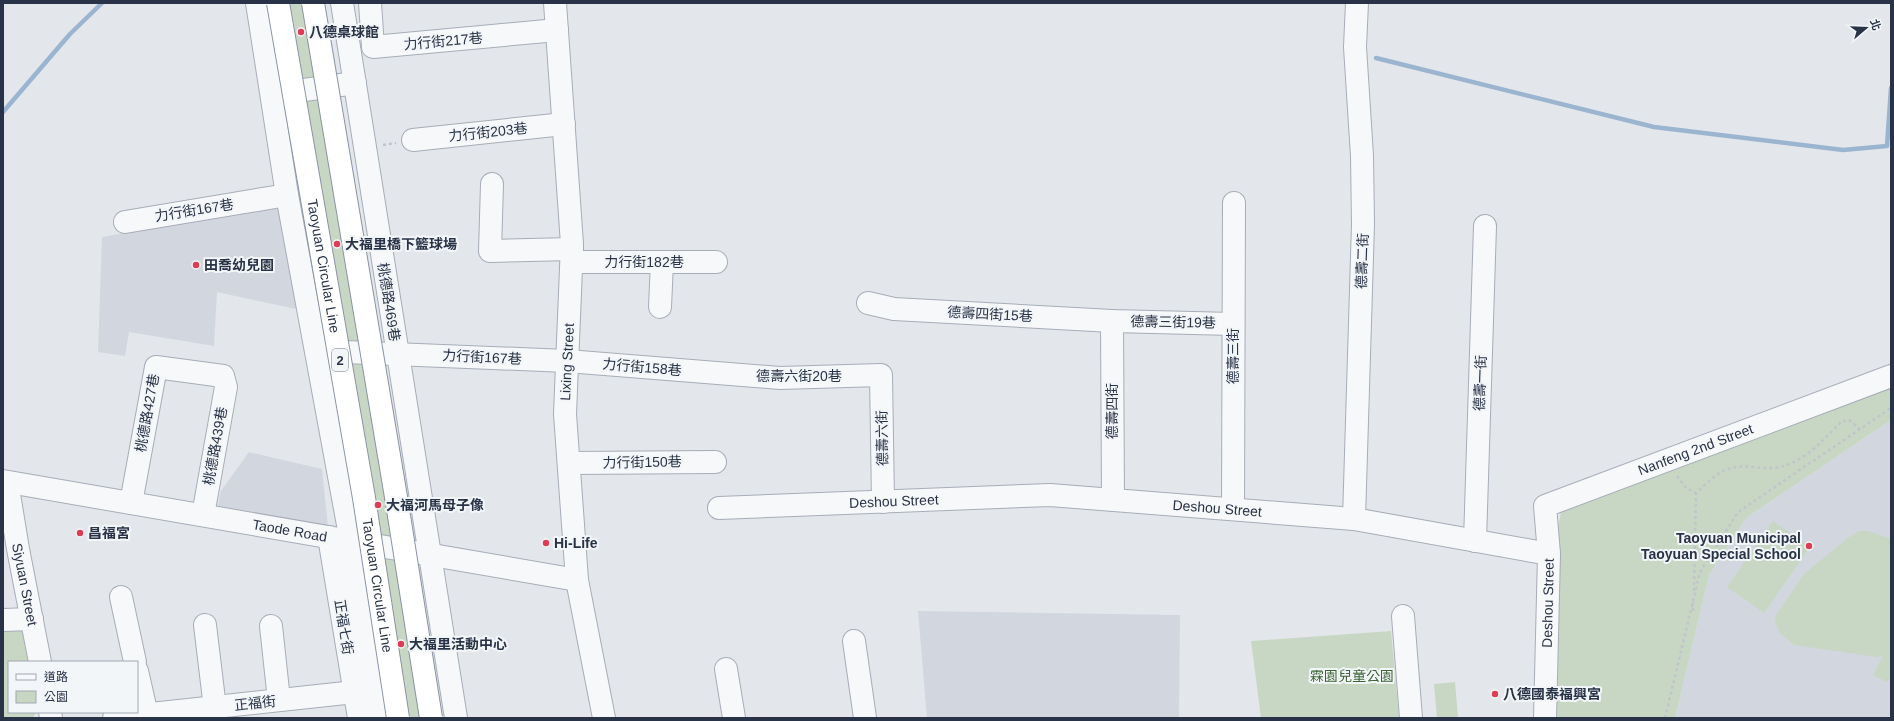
<svg xmlns="http://www.w3.org/2000/svg" width="1894" height="721" font-family="Helvetica,'Noto Sans TC',sans-serif">
<style>
.built{fill:#d1d6df}
.green{fill:#c8d7c3}
.lines{fill:none;stroke-linecap:round;stroke-linejoin:round}
.stream{stroke:#9bb4d0;stroke-width:4.5}
.minor-casing{stroke:#a7adb7;stroke-width:24}
.path{stroke:#c1c5cb;stroke-width:2.5;stroke-dasharray:3 3;stroke-linecap:butt}
.minor{stroke:#f6f8fa;stroke-width:22}
.highway-bridge-casing{stroke:#8993a5;stroke-width:24;stroke-linecap:butt}
.highway-bridge{stroke:#fff;stroke-width:22}
.poi-dot{fill:#dc3d54;stroke:#f3f6f9;stroke-width:1.5}
.labels{text-anchor:middle;dominant-baseline:central;stroke-width:4;stroke-linejoin:round;paint-order:stroke}
.shield{fill:#f3f6f9;stroke:#666e7c;stroke-width:1}
.shield-label{font-size:13px;font-weight:bold;fill:#293347}
.poi-label{font-size:14px;font-weight:bold;fill:#293347;stroke:#f3f6f9;text-anchor:start}
.street-label{font-size:14px;fill:#293347;stroke:#f3f6f9}
.park-label{font-size:14px;fill:#3d6434;stroke:#f3f6f9}
</style>
<rect width="100%" height="100%" fill="#e3e7ec"/>
<path class="built" d="M 283,204 L 296,309 L 217,292 L 214,346 L 129,332 L 125,356 L 98,352 L 102,237 Z
M 1891,420 L 1891,718 L 1675,718 L 1709,575 L 1746,518 Z
M 249,452 L 322,469 L 329,537 L 217,509 L 221,491 Z
M 918,611 L 1180,615 L 1179,718 L 927,718 Z"/>
<path class="green" d="M 265,3 L 322,3 L 439,718 L 384,718 L 306,260 Z
M 1891,385 L 1891,420 L 1746,518 L 1709,575 L 1675,718 L 1557,718 L 1557,533 L 1562,507 Z
M 1773,521 L 1810,547 L 1764,613 L 1727,587 Z
M 1859,531 L 1868,531 L 1891,539 L 1891,676 L 1887,682 L 1873,675 L 1883,656 L 1877,657 L 1794,645 L 1780,633 L 1776,625 L 1775,617 L 1804,574 L 1848,538 Z
M 25,626 L 32,662 L 9,662 L 9,712 L 36,712 L 33,718 L 3,718 L 3,627 Z
M 1391,631 L 1399,718 L 1261,718 L 1251,641 Z
M 1455,682 L 1458,718 L 1437,718 L 1434,684 Z"/>
<g class="lines">
<path class="stream" d="M 1376,58 L 1654,127 L 1843,150 L 1887,146 L 1891,88
M 3,112 L 70,34 L 102,3"/>
<defs>
<g id="minor">
<path d="M 257,3 L 287,195 L 351,541 L 377,718"/>
<path d="M 342,3 L 456,718"/>
<path d="M 370,3 L 373,47 L 557,30"/>
<path d="M 555,3 L 572,244 L 565,414 L 577,580 L 604,718"/>
<path d="M 275,94 L 355,83"/>
<path d="M 413,140 L 564,124"/>
<path d="M 492,184 L 490,251 L 572,249"/>
<path d="M 125,222 L 287,195"/>
<path d="M 572,262 L 716,262"/>
<path d="M 868,303 L 894,309 L 1112,321 L 1233,324"/>
<path d="M 660,307 L 662,262"/>
<path d="M 1112,321 L 1113,500"/>
<path d="M 320,351 L 567,361 L 780,378 L 881,375 L 883,502"/>
<path d="M 570,463 L 715,462"/>
<path id="s1" d="M 3,481 L 577,580"/>
<path id="s2" d="M 7,482 L 18,549 L 40,662"/>
<path d="M 131,503 L 156,367 L 223,376 L 226,387 L 203,515"/>
<path id="s3" d="M 719,508 L 1050,495 L 1354,519 L 1549,554"/>
<path d="M 1233,509 L 1234,203"/>
<path d="M 1354,519 L 1363,224 L 1362,156 L 1355,47 L 1357,3"/>
<path d="M 329,537 L 359,718"/>
<path d="M 1475,541 L 1485,226"/>
<path d="M 121,597 L 135,662"/>
<path d="M 1403,616 L 1411,718"/>
<path d="M 3,620 L 32,619"/>
<path d="M 205,625 L 215,708"/>
<path d="M 271,626 L 279,700"/>
<path d="M 854,641 L 865,718"/>
<path d="M 726,669 L 734,718"/>
<path d="M 137,671 L 147,715"/>
<path d="M 50,712 L 51,718"/>
<path d="M 114,718 L 373,690"/>
<path id="s4" d="M 1545,718 L 1549,554 L 1545,506 L 1891,376"/>
</g>
</defs>
<use href="#minor" class="minor-casing"/>
<path class="path" d="M 383,145 L 396,143
M 1677,476 L 1686,488 L 1696,493
M 1694,591 L 1696,493 C 1705,485 1714,475 1725,470 C 1742,462 1762,471 1780,467 C 1806,461 1824,439 1842,421 L 1849,420 L 1863,432
M 1693,611 L 1693,602
M 1665,718 L 1700,572 L 1738,512 L 1891,408"/>
<use href="#minor" class="minor"/>
<defs>
<g id="highway-bridge">
<path id="s5" d="M 278,3 L 364,498 L 398,718"/>
<path d="M 313,3 L 396,497 L 431,718"/>
</g>
</defs>
<use href="#highway-bridge" class="highway-bridge-casing"/>
<use href="#highway-bridge" class="highway-bridge"/>
</g>
<g class="poi-dot">
<circle cx="301" cy="32" r="4"/>
<circle cx="337" cy="244" r="4"/>
<circle cx="196" cy="265" r="4"/>
<circle cx="378" cy="505" r="4"/>
<circle cx="80" cy="533" r="4"/>
<circle cx="546" cy="543" r="4"/>
<circle cx="1809" cy="546" r="4"/>
<circle cx="401" cy="644" r="4"/>
<circle cx="1495" cy="694" r="4"/>
</g>
<g class="labels">
<rect class="shield" x="332" y="349" width="16" height="22" rx="3"/>
<g class="shield-label">
<text x="340" y="360">2</text>
</g>
<g class="poi-label">
<text x="309" y="32">八德桌球館</text>
<text x="345" y="244">大福里橋下籃球場</text>
<text x="204" y="265">田喬幼兒園</text>
<text x="386" y="505">大福河馬母子像</text>
<text x="88" y="533">昌福宮</text>
<text x="1801" y="538" text-anchor="end">Taoyuan Municipal<tspan x="1801" dy="16">Taoyuan Special School</tspan></text>
<text x="554" y="543">Hi-Life</text>
<text x="409" y="644">大福里活動中心</text>
<text x="1503" y="694">八德國泰福興宮</text>
</g>
<g class="street-label">
<text transform="translate(443 41) rotate(-5)">力行街217巷</text>
<text transform="translate(488 132) rotate(-6)">力行街203巷</text>
<text transform="translate(194 210) rotate(-9)">力行街167巷</text>
<text transform="translate(1362 261) rotate(-88)">德壽二街</text>
<text x="644" y="262">力行街182巷</text>
<text stroke="none"><textPath href="#s5" startOffset="267">Taoyuan Circular Line</textPath></text>
<text transform="translate(389 302) rotate(81)">桃德路469巷</text>
<text transform="translate(990 314) rotate(3)">德壽四街15巷</text>
<text transform="translate(1173 322) rotate(1)">德壽三街19巷</text>
<text transform="translate(1233 356) rotate(-90)">德壽三街</text>
<text transform="translate(482 357) rotate(3)">力行街167巷</text>
<text transform="translate(567 362) rotate(-87)">Lixing Street</text>
<text transform="translate(642 367) rotate(5)">力行街158巷</text>
<text x="799" y="376">德壽六街20巷</text>
<text transform="translate(1480 383) rotate(-88)">德壽一街</text>
<text transform="translate(1112 411) rotate(-90)">德壽四街</text>
<text transform="translate(147 413) rotate(-80)">桃德路427巷</text>
<text transform="translate(882 438) rotate(-91)">德壽六街</text>
<text transform="translate(215 446) rotate(-80)">桃德路439巷</text>
<text stroke="none"><textPath href="#s4" startOffset="373">Nanfeng 2nd Street</textPath></text>
<text transform="translate(642 462) rotate(-1)">力行街150巷</text>
<text stroke="none"><textPath href="#s3" startOffset="175">Deshou Street</textPath></text>
<text stroke="none"><textPath href="#s3" startOffset="499">Deshou Street</textPath></text>
<text stroke="none"><textPath href="#s1" startOffset="291">Taode Road</textPath></text>
<text stroke="none"><textPath href="#s2" startOffset="104">Siyuan Street</textPath></text>
<text stroke="none"><textPath href="#s5" startOffset="591">Taoyuan Circular Line</textPath></text>
<text stroke="none"><textPath href="#s4" startOffset="115">Deshou Street</textPath></text>
<text transform="translate(344 627) rotate(81)">正福七街</text>
<text transform="translate(255 703) rotate(-6)">正福街</text>
</g>
<g class="park-label">
<text x="1352" y="676">霖園兒童公園</text>
</g>
</g>
<rect width="1894" height="721" fill="none" stroke="#293347" stroke-width="8"/>
<rect x="8" y="661" width="130" height="52" fill="#f3f6f9" stroke="#a2a8b2"/>
<rect x="16" y="674" width="20" height="6" fill="#f6f8fa" stroke="#a2a8b2"/>
<text x="44" y="681" font-size="12" fill="#293347">道路</text>
<rect x="16" y="691" width="20" height="12" fill="#c8d7c3" stroke="#a2a8b2"/>
<text x="44" y="701" font-size="12" fill="#293347">公園</text>
<g transform="translate(1866 28) rotate(71)" stroke="#f3f6f9" stroke-width="3" paint-order="stroke">
<path d="M0-3L7 15L0 10L-7 15Z" fill="#293347"/>
<text y="-6" font-size="11" font-weight="bold" text-anchor="middle" fill="#293347">北</text>
</g>
</svg>
